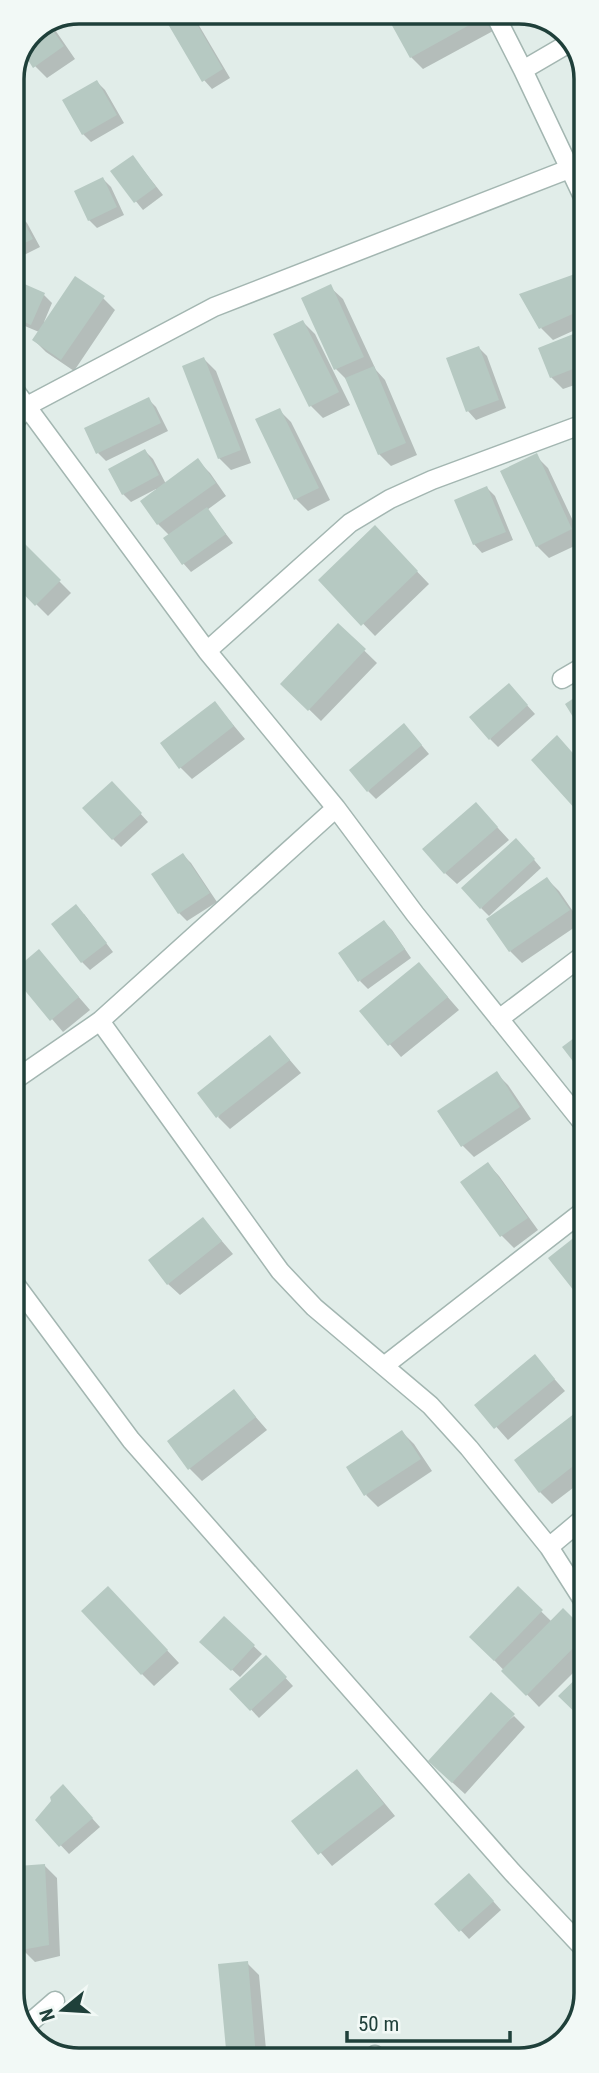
<svg xmlns="http://www.w3.org/2000/svg" width="599" height="2073" font-family="'Roboto Condensed',sans-serif">
<style>
.shadow{fill:#0003}
.building{fill:#b6c9c2}
.lines{fill:none;stroke-linecap:round;stroke-linejoin:round}
.street-casing{stroke:#a3b6b1;stroke-width:21}
.street{stroke:#fff;stroke-width:18}
.rim{fill:none;stroke:#1f403a;stroke-width:3.5}
</style>
<rect width="100%" height="100%" fill="#e1ede9"/>
<path class="shadow" d="M 190,12 L 194,17 L 230,78 L 212,89 L 204,80 Z
M 406,13 L 483,13 L 493,31 L 423,69 L 411,57 L 392,21 Z
M 51,24 L 75,59 L 47,78 L 35,66 L 24,51 L 32,32 Z
M 97,82 L 105,90 L 124,123 L 91,142 L 83,134 Z
M 133,157 L 163,195 L 143,210 L 112,172 Z
M 103,179 L 111,187 L 124,215 L 97,228 L 89,220 Z
M 19,215 L 27,223 L 40,247 L 12,261 L 12,218 Z
M 586,272 L 586,325 L 553,340 L 541,328 Z
M 13,280 L 44,295 L 52,303 L 44,322 L 103,298 L 115,310 L 74,371 L 46,352 L 34,340 L 39,332 L 13,321 Z
M 330,287 L 343,299 L 376,370 L 385,380 L 417,455 L 391,466 L 379,454 L 348,381 L 333,366 Z
M 303,322 L 315,334 L 350,405 L 323,418 L 311,406 Z
M 586,331 L 586,381 L 563,389 L 551,377 Z
M 479,348 L 487,356 L 506,408 L 476,420 L 468,411 L 449,359 Z
M 204,359 L 216,371 L 251,463 L 231,470 L 219,458 Z
M 148,399 L 156,407 L 168,431 L 106,461 L 98,453 Z
M 279,410 L 291,422 L 330,500 L 308,511 L 296,499 Z
M 145,451 L 153,459 L 166,484 L 198,461 L 210,473 L 226,496 L 207,510 L 233,543 L 191,572 L 183,563 L 169,535 L 158,524 L 156,489 L 131,502 L 123,494 Z
M 536,456 L 548,468 L 583,542 L 549,558 L 537,546 Z
M 487,488 L 495,496 L 513,540 L 482,553 L 474,544 Z
M 13,535 L 71,593 L 48,616 L 13,581 Z
M 387,540 L 429,584 L 375,636 L 321,580 Z
M 338,625 L 377,663 L 321,721 L 282,683 Z
M 516,693 L 535,714 L 498,747 L 490,739 Z
M 215,703 L 245,739 L 192,779 L 180,767 Z
M 412,734 L 429,754 L 376,799 L 368,791 Z
M 120,791 L 148,822 L 121,847 L 113,839 Z
M 476,804 L 509,840 L 457,884 L 445,873 Z
M 524,848 L 541,868 L 489,916 L 481,908 Z
M 183,855 L 191,863 L 217,902 L 187,921 L 179,913 Z
M 547,879 L 559,891 L 581,923 L 522,963 L 510,951 Z
M 84,914 L 113,952 L 90,970 L 82,962 Z
M 384,922 L 392,930 L 411,958 L 368,989 L 360,981 Z
M 39,951 L 90,1010 L 63,1032 L 13,973 Z
M 419,964 L 459,1010 L 401,1057 L 361,1011 Z
M 270,1037 L 301,1073 L 230,1129 L 218,1117 Z
M 496,1073 L 508,1085 L 531,1119 L 474,1157 L 462,1145 Z
M 488,1164 L 499,1176 L 538,1230 L 514,1248 L 502,1236 L 463,1182 Z
M 203,1219 L 233,1254 L 180,1295 L 168,1284 Z
M 535,1357 L 565,1391 L 508,1440 L 477,1405 Z
M 234,1392 L 267,1430 L 202,1481 L 190,1469 L 169,1442 Z
M 579,1413 L 586,1420 L 586,1478 L 552,1504 L 540,1492 L 516,1461 Z
M 402,1432 L 414,1444 L 432,1471 L 378,1507 L 366,1495 Z
M 518,1589 L 552,1622 L 563,1610 L 586,1634 L 587,1659 L 539,1707 L 472,1637 Z
M 120,1600 L 179,1663 L 154,1686 L 142,1674 Z
M 224,1618 L 262,1654 L 240,1677 L 202,1642 Z
M 266,1657 L 293,1686 L 259,1718 L 232,1689 Z
M 514,1716 L 525,1727 L 465,1794 L 442,1773 Z
M 357,1771 L 368,1783 L 395,1816 L 332,1866 L 294,1821 Z
M 71,1795 L 100,1827 L 69,1854 L 37,1820 Z
M 45,1866 L 57,1878 L 60,1956 L 35,1962 L 23,1950 Z
M 14,1867 L 15,1869 L 16,1903 L 14,1903 Z
M 477,1883 L 501,1910 L 469,1939 L 437,1905 Z
M 247,1963 L 259,1975 L 267,2060 L 229,2059 Z"/>
<path class="building" d="M 177,12 L 190,12 L 223,69 L 202,82 L 165,19 Z
M 403,13 L 479,13 L 482,18 L 410,58 L 389,20 Z
M 49,25 L 64,46 L 33,68 L 23,52 L 32,32 Z
M 97,80 L 117,115 L 82,135 L 62,100 Z
M 133,155 L 156,187 L 134,203 L 110,171 Z
M 103,177 L 117,207 L 88,221 L 74,191 Z
M 19,213 L 33,239 L 12,249 L 12,216 Z
M 586,270 L 586,308 L 539,329 L 519,294 Z
M 75,276 L 105,296 L 61,360 L 32,340 Z
M 13,279 L 45,293 L 31,325 L 13,317 Z
M 331,284 L 364,357 L 334,370 L 301,298 Z
M 303,320 L 339,392 L 309,407 L 273,334 Z
M 586,329 L 586,364 L 550,378 L 538,348 Z
M 479,346 L 499,400 L 466,412 L 446,358 Z
M 204,357 L 241,450 L 218,459 L 182,366 Z
M 374,366 L 406,443 L 378,455 L 345,378 Z
M 149,397 L 161,423 L 96,454 L 84,428 Z
M 280,408 L 319,488 L 294,500 L 255,419 Z
M 145,449 L 159,475 L 122,495 L 108,469 Z
M 537,453 L 572,529 L 536,547 L 500,471 Z
M 198,458 L 216,483 L 157,525 L 140,501 Z
M 487,486 L 506,532 L 473,545 L 454,500 Z
M 207,507 L 226,534 L 182,565 L 163,538 Z
M 375,525 L 418,571 L 361,626 L 318,580 Z
M 13,532 L 61,580 L 35,606 L 13,583 Z
M 338,623 L 366,649 L 308,711 L 280,684 Z
M 509,683 L 528,705 L 489,740 L 469,717 Z
M 586,690 L 586,738 L 565,704 Z
M 215,701 L 234,726 L 179,769 L 160,743 Z
M 404,723 L 422,745 L 367,792 L 349,770 Z
M 557,735 L 586,768 L 586,821 L 531,760 Z
M 112,781 L 142,813 L 112,840 L 82,808 Z
M 476,802 L 498,827 L 444,874 L 422,849 Z
M 516,838 L 535,859 L 480,909 L 461,888 Z
M 183,853 L 210,893 L 178,914 L 151,874 Z
M 547,877 L 570,910 L 509,952 L 486,919 Z
M 76,904 L 107,943 L 81,963 L 51,924 Z
M 384,920 L 405,949 L 358,982 L 338,953 Z
M 39,949 L 79,997 L 50,1021 L 13,976 L 13,971 Z
M 419,962 L 448,997 L 388,1046 L 359,1011 Z
M 586,1029 L 586,1070 L 582,1073 L 562,1047 Z
M 270,1035 L 290,1060 L 216,1118 L 197,1093 Z
M 497,1071 L 520,1107 L 461,1147 L 437,1111 Z
M 488,1162 L 528,1218 L 500,1237 L 460,1182 Z
M 203,1217 L 222,1241 L 167,1285 L 148,1260 Z
M 576,1236 L 586,1249 L 586,1306 L 548,1258 Z
M 535,1354 L 555,1379 L 494,1429 L 474,1405 Z
M 234,1389 L 256,1417 L 188,1470 L 167,1441 Z
M 579,1410 L 586,1420 L 586,1456 L 539,1493 L 514,1460 Z
M 402,1430 L 421,1459 L 364,1496 L 346,1467 Z
M 108,1586 L 168,1650 L 141,1675 L 81,1611 Z
M 518,1586 L 543,1610 L 494,1661 L 469,1637 Z
M 563,1608 L 586,1631 L 586,1635 L 526,1696 L 501,1671 Z
M 224,1616 L 255,1645 L 231,1671 L 199,1642 Z
M 266,1655 L 287,1677 L 250,1711 L 229,1689 Z
M 587,1668 L 587,1724 L 558,1696 Z
M 491,1692 L 515,1714 L 452,1783 L 428,1761 Z
M 357,1769 L 384,1804 L 318,1855 L 291,1821 Z
M 63,1784 L 93,1818 L 59,1847 L 35,1820 L 51,1801 L 50,1797 Z
M 45,1864 L 49,1945 L 21,1950 L 18,1866 Z
M 469,1873 L 494,1901 L 459,1932 L 434,1904 Z
M 248,1961 L 256,2057 L 227,2060 L 218,1964 Z"/>
<g class="lines">
<defs>
<path id="street" d="M 494,13 L 523,70 L 585,201
M 523,70 L 571,42
M 13,388 L 207,651 L 336,808 L 415,914 L 586,1127
M 13,424 L 27,406 L 214,307 L 569,169
M 207,651 L 350,523 L 390,499 L 432,480 L 586,423
M 562,679 L 586,665
M 499,1019 L 586,953
M 100,1021 L 280,1271 L 314,1307 L 430,1405 L 469,1448 L 549,1547 L 586,1605
M 13,1081 L 100,1021 L 336,808
M 13,1281 L 131,1440 L 512,1872 L 587,1952
M 384,1366 L 586,1209
M 549,1547 L 586,1516
M 25,2027 L 55,2001
M 373,2060 L 375,2055"/>
</defs>
<use href="#street" class="street-casing"/>
<use href="#street" class="street"/>
</g>
<path d="M0 0H599V2073H0ZM79 24H519A55 55 0 0 1 574 79V1993A55 55 0 0 1 519 2048H79A55 55 0 0 1 24 1993V79A55 55 0 0 1 79 24Z" fill="#f2f9f6" fill-rule="evenodd"/>
<path class="rim" d="M79 24H519A55 55 0 0 1 574 79V1993A55 55 0 0 1 519 2048H79A55 55 0 0 1 24 1993V79A55 55 0 0 1 79 24Z"/>
<g transform="translate(63 2010) rotate(252)" stroke="#f2f9f6" stroke-width="5" paint-order="stroke">
<path d="M0-5L12 26L0 18L-12 26Z" fill="#1f403a"/>
<text y="-10" font-size="19" font-weight="bold" text-anchor="middle" fill="#1f403a">N</text>
</g>
<path d="M347 2031v10h163v-10" fill="none" stroke="#1f403a" stroke-width="3.5"/>
<text x="358" y="2031" font-size="21" fill="#1f403a" stroke="#f2f9f6" stroke-width="5" paint-order="stroke">50 m</text>
</svg>
